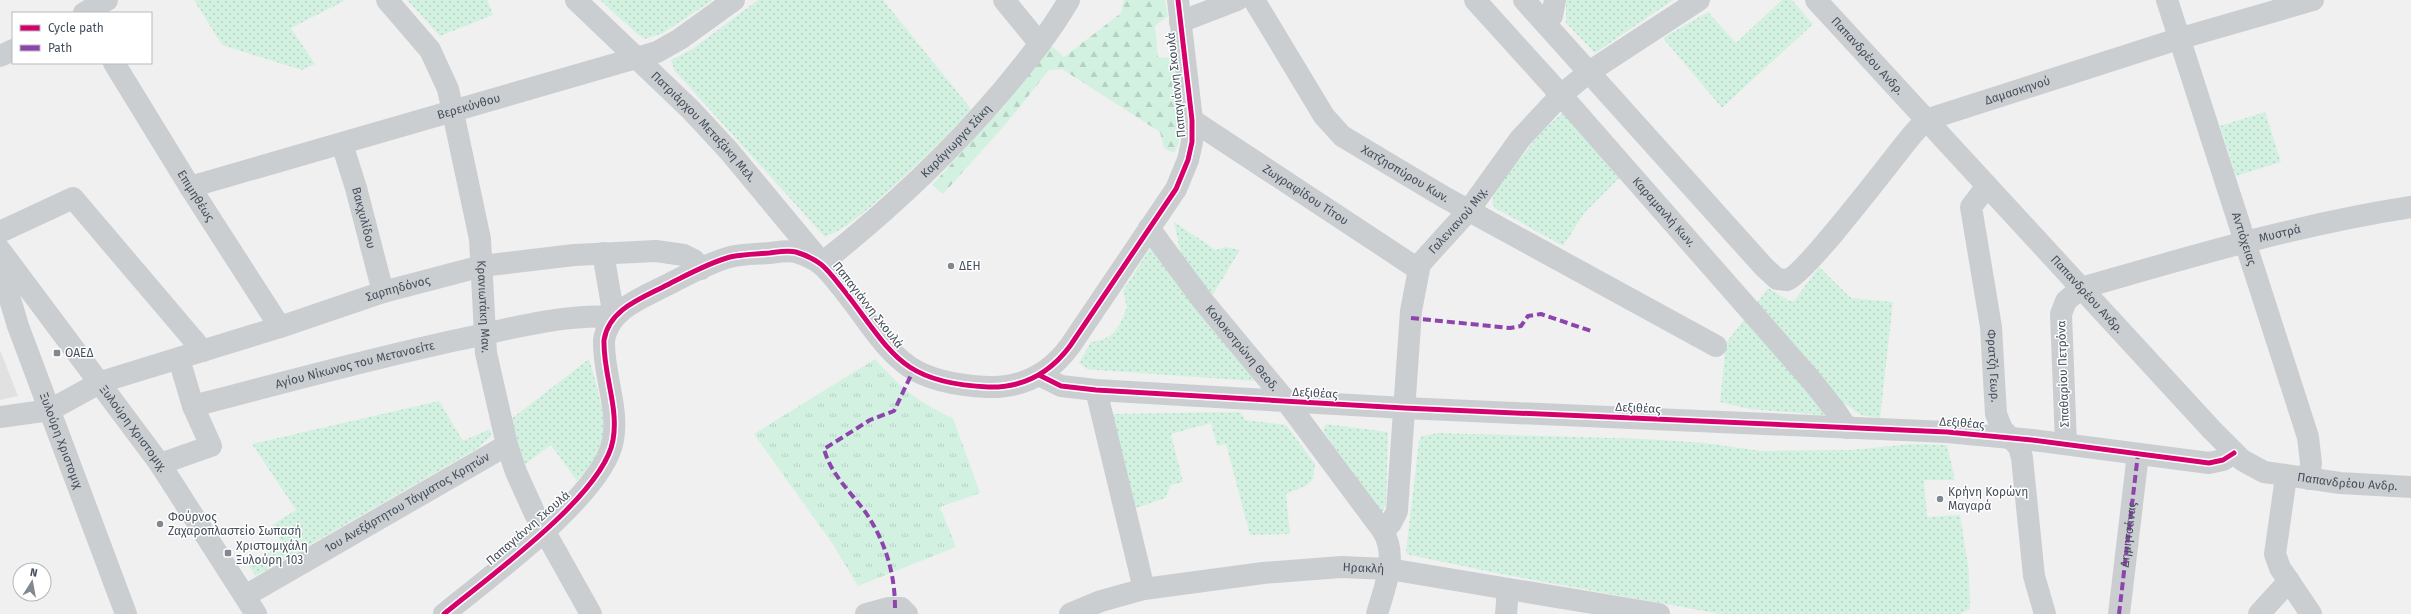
<svg xmlns="http://www.w3.org/2000/svg" width="2411" height="614" font-family="'Fira Sans',sans-serif">
<style>
.education{fill:#e2e1e2}
.grass{fill:url(#grass-dots)}
.forest{fill:url(#forest-firs)}
.park{fill:url(#park-tufts)}
.lines{fill:none;stroke-linecap:round;stroke-linejoin:round}
.minor{stroke:#cbced1;stroke-width:22}
.quiet{stroke:#8e44ad;stroke-width:4;stroke-dasharray:8 4;stroke-linecap:butt}
.cycleway-casing{stroke:#fff;stroke-width:8}
.cycleway{stroke:#d6006c;stroke-width:5}
.poi-dot{fill:#828890;stroke:#fff;stroke-width:1.5}
.labels{text-anchor:middle;dominant-baseline:central;stroke-width:3;stroke-linejoin:round;paint-order:stroke}
.street-label{font-size:12px;fill:#46505d;stroke:#fff}
.poi-label{font-size:12px;fill:#46505d;stroke:#fff;text-anchor:start}
</style>
<defs>
<pattern id="grass-dots" width="8" height="8" patternUnits="userSpaceOnUse"><rect width="8" height="8" fill="#d3f1e1"/><path d="M2 2h.1M6 6h.1" fill="none" stroke="#b6d0c3" stroke-width="1.8" stroke-linecap="round"/></pattern>
<pattern id="forest-firs" width="22" height="20" patternUnits="userSpaceOnUse"><rect width="22" height="20" fill="#d3f1e1"/><path d="M5 1l3.5 6h-7zM16 11l3.5 6h-7z" fill="#b6d0c3"/></pattern>
<pattern id="park-tufts" width="24" height="20" patternUnits="userSpaceOnUse"><rect width="24" height="20" fill="#d3f1e1"/><path d="M3 7l-1-3M5 7V3M7 7l1-3M15 17l-1-3M17 17v-4M19 17l1-3" fill="none" stroke="#b6d0c3"/></pattern>
</defs>
<rect width="100%" height="100%" fill="#f1f0f0"/>
<path class="education" d="M 0,350 L 18,396 L 0,400 Z"/>
<path class="grass" d="M 194,0 L 346,0 L 291,28 L 315,64 L 302,70 L 222,45 Z
M 407,0 L 487,0 L 493,15 L 440,36 Z
M 600,0 L 713,0 L 663,33 L 645,39 L 637,34 Z
M 758,0 L 883,0 L 971,109 C 944,139 916,166 886,193 C 865,211 851,226 825,237 L 674,70 L 671,60 L 691,50 Z
M 1566,0 L 1673,0 L 1595,53 L 1566,23 Z
M 1782,0 L 1792,0 L 1813,24 L 1722,108 L 1663,38 L 1708,12 L 1736,43 Z
M 1564,112 L 1619,178 L 1585,212 L 1563,246 L 1495,208 L 1492,203 L 1494,194 L 1500,183 L 1543,130 Z
M 2265,112 L 2281,162 L 2236,176 L 2220,126 Z
M 1174,222 L 1216,250 L 1226,247 L 1240,250 L 1212,296 L 1182,260 Z
M 1151,247 L 1254,376 L 1254,381 L 1097,370 L 1087,369 L 1079,363 L 1091,342 C 1115,339 1119,328 1127,307 L 1123,291 Z
M 1819,267 L 1851,298 L 1893,302 L 1880,418 L 1861,415 L 1841,401 L 1756,304 L 1768,288 L 1790,301 L 1794,301 Z
M 1746,317 L 1826,413 L 1822,415 L 1750,409 L 1720,402 L 1726,343 Z
M 589,359 C 602,406 619,442 577,481 L 551,445 L 525,464 L 510,420 Z
M 439,401 L 463,441 L 490,429 L 491,436 L 478,448 L 256,576 L 248,565 L 282,544 L 272,525 L 296,510 L 252,444 Z
M 1240,412 L 1245,420 L 1286,425 L 1315,464 L 1313,479 L 1306,486 L 1286,494 L 1290,534 L 1250,535 L 1226,444 L 1217,446 L 1211,423 L 1171,434 L 1183,482 L 1171,485 L 1165,498 L 1134,509 L 1111,414 Z
M 1326,424 L 1388,432 L 1386,505 L 1382,512 L 1325,434 L 1323,429 Z
M 1438,433 L 1646,439 L 1705,443 L 1761,451 L 1851,450 L 1912,444 L 1947,445 L 1955,480 L 1924,480 L 1927,517 L 1960,515 L 1969,572 L 1970,609 L 1960,614 L 1721,614 L 1501,574 L 1410,555 L 1406,552 L 1419,441 L 1422,436 Z"/>
<path class="forest" d="M 1124,0 L 1165,0 L 1168,16 L 1155,26 L 1158,57 L 1172,58 C 1176,84 1190,130 1174,153 L 1164,148 L 1160,132 L 1062,69 L 1049,70 L 1005,125 L 943,194 L 932,185 L 1006,104 L 1052,46 L 1064,57 L 1121,13 Z"/>
<path class="park" d="M 875,359 C 901,388 918,402 953,418 L 980,493 L 940,507 L 956,547 L 858,586 L 832,543 L 754,434 Z"/>
<g class="lines">
<g class="minor">
<path id="s1" d="M 387,0 L 430,50 L 448,89 L 480,239 L 486,353 L 507,445 L 516,472 L 535,514 L 591,614"/>
<path id="s2" d="M 576,0 L 691,110 L 729,151 L 822,263 C 889,210 947,156 1002,91 C 1026,62 1050,33 1069,0"/>
<path d="M 1004,0 L 1040,44"/>
<path id="s3" d="M 1254,0 L 1324,116 L 1342,136 L 1444,197 L 1716,346"/>
<path id="s4" d="M 1475,0 L 1561,95 L 1812,381 L 1835,410 L 1847,428"/>
<path id="s5" d="M 1524,0 L 1764,267 L 1777,279 L 1787,280 C 1806,274 1893,158 1912,135 L 1921,125 L 1935,117 L 2178,39 L 2313,0"/>
<path id="s6" d="M 1816,0 L 2212,430 L 2242,460 L 2264,472 L 2340,483 L 2411,487"/>
<path id="s7" d="M 2167,0 L 2308,437 L 2311,463 L 2309,479"/>
<path d="M 84,13 L 107,0"/>
<path d="M 1180,22 L 1237,0"/>
<path d="M 1545,23 L 1552,16 L 1555,0"/>
<path d="M 0,56 L 13,50"/>
<path id="s8" d="M 114,63 L 190,187 L 280,327"/>
<path id="s9" d="M 1192,120 L 1418,269"/>
<path id="s10" d="M 342,144 L 356,188 L 383,292"/>
<path id="s11" d="M 1987,186 L 1971,207 L 1991,327 L 1996,414 L 2002,429 L 2019,447 L 2022,458 L 2034,576 L 2045,614"/>
<path id="s12" d="M 190,187 L 657,52 L 680,39 L 734,0"/>
<path id="s13" d="M 1149,228 L 1203,301 L 1286,401 L 1383,531 C 1398,557 1385,586 1377,614"/>
<path d="M 0,232 L 73,198 L 203,351"/>
<path id="s14" d="M 0,250 L 160,464 L 256,614"/>
<path id="s15" d="M 11,266 L 9,296 L 18,326 L 126,614"/>
<path d="M 1039,375 L 1061,386 L 1096,390 L 1404,408 L 1947,432 L 2032,440 L 2209,463 L 2223,460 L 2234,453"/>
<path d="M 1096,390 L 1144,589"/>
<path id="s16" d="M 193,406 C 283,383 372,358 462,339 C 511,328 564,314 614,317 L 603,253"/>
<path id="s17" d="M 0,417 L 50,410 L 101,382 L 280,327 L 383,292 L 482,266 L 574,255 L 656,251 L 684,255 L 694,260 L 701,269"/>
<path id="s18" d="M 2066,444 L 2061,314 L 2066,301 L 2081,288 C 2190,257 2299,224 2411,207"/>
<path d="M 160,464 L 211,446 L 193,406 L 179,359"/>
<path d="M 2286,477 L 2275,554 L 2280,568 L 2311,614"/>
<path id="s19" d="M 1383,531 L 1391,523 L 1397,511 L 1411,311 L 1420,264 L 1469,210 L 1520,139 L 1561,95 L 1589,72 L 1699,0"/>
<path id="s20" d="M 245,596 L 507,445"/>
<path d="M 444,614 C 487,578 604,495 613,440 C 619,407 603,374 604,340 C 609,309 642,298 667,285 C 687,275 708,263 730,257 C 742,254 756,254 769,253 C 778,252 787,250 796,252 C 821,260 826,268 842,288 C 892,351 898,383 988,387 C 1023,388 1050,373 1070,346 L 1176,189 L 1188,160 L 1192,142 L 1192,120 L 1178,0"/>
<path d="M 866,614 L 888,608 L 901,608 L 907,614"/>
<path id="s21" d="M 1070,614 L 1101,601 L 1144,589 L 1263,573 L 1341,567 L 1389,569 L 1659,614"/>
<path d="M 1506,614 L 1508,589"/>
<path id="s22" d="M 2119,614 L 2138,454"/>
<path d="M 2259,614 L 2289,581"/>
</g>
<path class="quiet" d="M 1411,318 L 1510,328 L 1521,326 L 1528,316 L 1541,314 L 1594,332
M 895,608 C 895,573 885,541 866,513 C 851,492 831,475 824,449 L 870,420 L 894,411 L 913,371
M 2119,614 L 2138,454"/>
<defs>
<path id="cycleway" d="M 1039,375 L 1061,386 L 1096,390 L 1404,408 L 1947,432 L 2032,440 L 2209,463 L 2223,460 L 2234,453
M 444,614 C 487,578 604,495 613,440 C 619,407 603,374 604,340 C 609,309 642,298 667,285 C 687,275 708,263 730,257 C 742,254 756,254 769,253 C 778,252 787,250 796,252 C 821,260 826,268 842,288 C 892,351 898,383 988,387 C 1023,388 1050,373 1070,346 L 1176,189 L 1188,160 L 1192,142 L 1192,120 L 1178,0"/>
</defs>
<use href="#cycleway" class="cycleway-casing"/>
<use href="#cycleway" class="cycleway"/>
</g>
<g class="poi-dot">
<circle cx="951" cy="266" r="4"/>
<rect x="53" y="349" width="8" height="8" rx="2"/>
<circle cx="1940" cy="499" r="4"/>
<circle cx="160" cy="524" r="4"/>
<rect x="224" y="549" width="8" height="8" rx="2"/>
</g>
<g class="labels">
<g class="street-label">
<text stroke="none"><textPath href="#s6" startOffset="76">Παπανδρέου Ανδρ.</textPath></text>
<text transform="translate(1176 85) rotate(-96)">Παπαγιάννη Σκουλά</text>
<text stroke="none"><textPath href="#s5" startOffset="695">Δαμασκηνού</textPath></text>
<text stroke="none"><textPath href="#s12" startOffset="290">Βερεκύνθου</textPath></text>
<text stroke="none"><textPath href="#s2" startOffset="180">Πατριάρχου Μεταξάκη Μελ.</textPath></text>
<text stroke="none"><textPath href="#s2" startOffset="542">Καράγιωργα Σάκη</textPath></text>
<text stroke="none"><textPath href="#s3" startOffset="236">Χατζησπύρου Κων.</textPath></text>
<text stroke="none"><textPath href="#s9" startOffset="136">Ζωγραφίδου Τίτου</textPath></text>
<text stroke="none"><textPath href="#s8" startOffset="156">Επιμηθέως</textPath></text>
<text stroke="none"><textPath href="#s4" startOffset="284">Καραμανλή Κων.</textPath></text>
<text stroke="none"><textPath href="#s10" startOffset="77">Βακχυλίδου</textPath></text>
<text stroke="none"><textPath href="#s19" startOffset="331">Γαλενιανού Μιχ.</textPath></text>
<text stroke="none"><textPath href="#s18" startOffset="370">Μυστρά</textPath></text>
<text stroke="none"><textPath href="#s7" startOffset="251">Αντιόχειας</textPath></text>
<text stroke="none"><textPath href="#s17" startOffset="420">Σαρπηδόνος</textPath></text>
<text stroke="none"><textPath href="#s6" startOffset="400">Παπανδρέου Ανδρ.</textPath></text>
<text transform="translate(868 305) rotate(52)">Παπαγιάννη Σκουλά</text>
<text stroke="none"><textPath href="#s1" startOffset="330">Κρανιωτάκη Μαν.</textPath></text>
<text stroke="none"><textPath href="#s13" startOffset="152">Κολοκοτρώνη Θεοδ.</textPath></text>
<text stroke="none"><textPath href="#s16" startOffset="167">Αγίου Νίκωνος του Μετανοείτε</textPath></text>
<text stroke="none"><textPath href="#s11" startOffset="187">Φρατζή Γεωρ.</textPath></text>
<text transform="translate(2063 374) rotate(-92)">Σπαθαρίου Πετρόνα</text>
<text transform="translate(1315 393) rotate(3)">Δεξιθέας</text>
<text transform="translate(1638 408) rotate(3)">Δεξιθέας</text>
<text transform="translate(1962 423) rotate(4)">Δεξιθέας</text>
<text stroke="none"><textPath href="#s14" startOffset="223">Ξυλούρη Χριστομιχ.</textPath></text>
<text stroke="none"><textPath href="#s15" startOffset="184">Ξυλούρη Χριστομιχ</textPath></text>
<text stroke="none"><textPath href="#s6" startOffset="736">Παπανδρέου Ανδρ.</textPath></text>
<text stroke="none"><textPath href="#s20" startOffset="187">1ου Ανεξάρτητου Τάγματος Κρητών</textPath></text>
<text transform="translate(528 528) rotate(-41)">Παπαγιάννη Σκουλά</text>
<text stroke="none"><textPath href="#s22" startOffset="80">Δημητσάνας</textPath></text>
<text stroke="none"><textPath href="#s21" startOffset="299">Ηρακλή</textPath></text>
</g>
<g class="poi-label">
<text x="959" y="266">ΔΕΗ</text>
<text x="65" y="353">ΟΑΕΔ</text>
<text x="1948" y="492">Κρήνη Κορώνη<tspan x="1948" dy="14">Μαγαρά</tspan></text>
<text x="168" y="517">Φούρνος<tspan x="168" dy="14">Ζαχαροπλαστείο Σωπασή</tspan></text>
<text x="236" y="546">Χριστομιχάλη<tspan x="236" dy="14">Ξυλούρη 103</tspan></text>
</g>
</g>
<rect x="12" y="12" width="140" height="52" fill="#ffffff" stroke="#b5b9be"/>
<rect x="20" y="25" width="20" height="6" fill="#d6006c" stroke="#b5b9be"/>
<text x="48" y="32" font-size="12" fill="#46505d">Cycle path</text>
<rect x="20" y="45" width="20" height="6" fill="#8e44ad" stroke="#b5b9be"/>
<text x="48" y="52" font-size="12" fill="#46505d">Path</text>
<g transform="translate(32 582) rotate(11)"><circle r="19" fill="#ffffff" stroke="#b5b9be"/>
<path d="M0-3L7 15L0 10L-7 15Z" fill="#828890"/>
<text y="-6" font-size="11" font-weight="bold" text-anchor="middle" fill="#46505d">N</text>
</g>
</svg>
